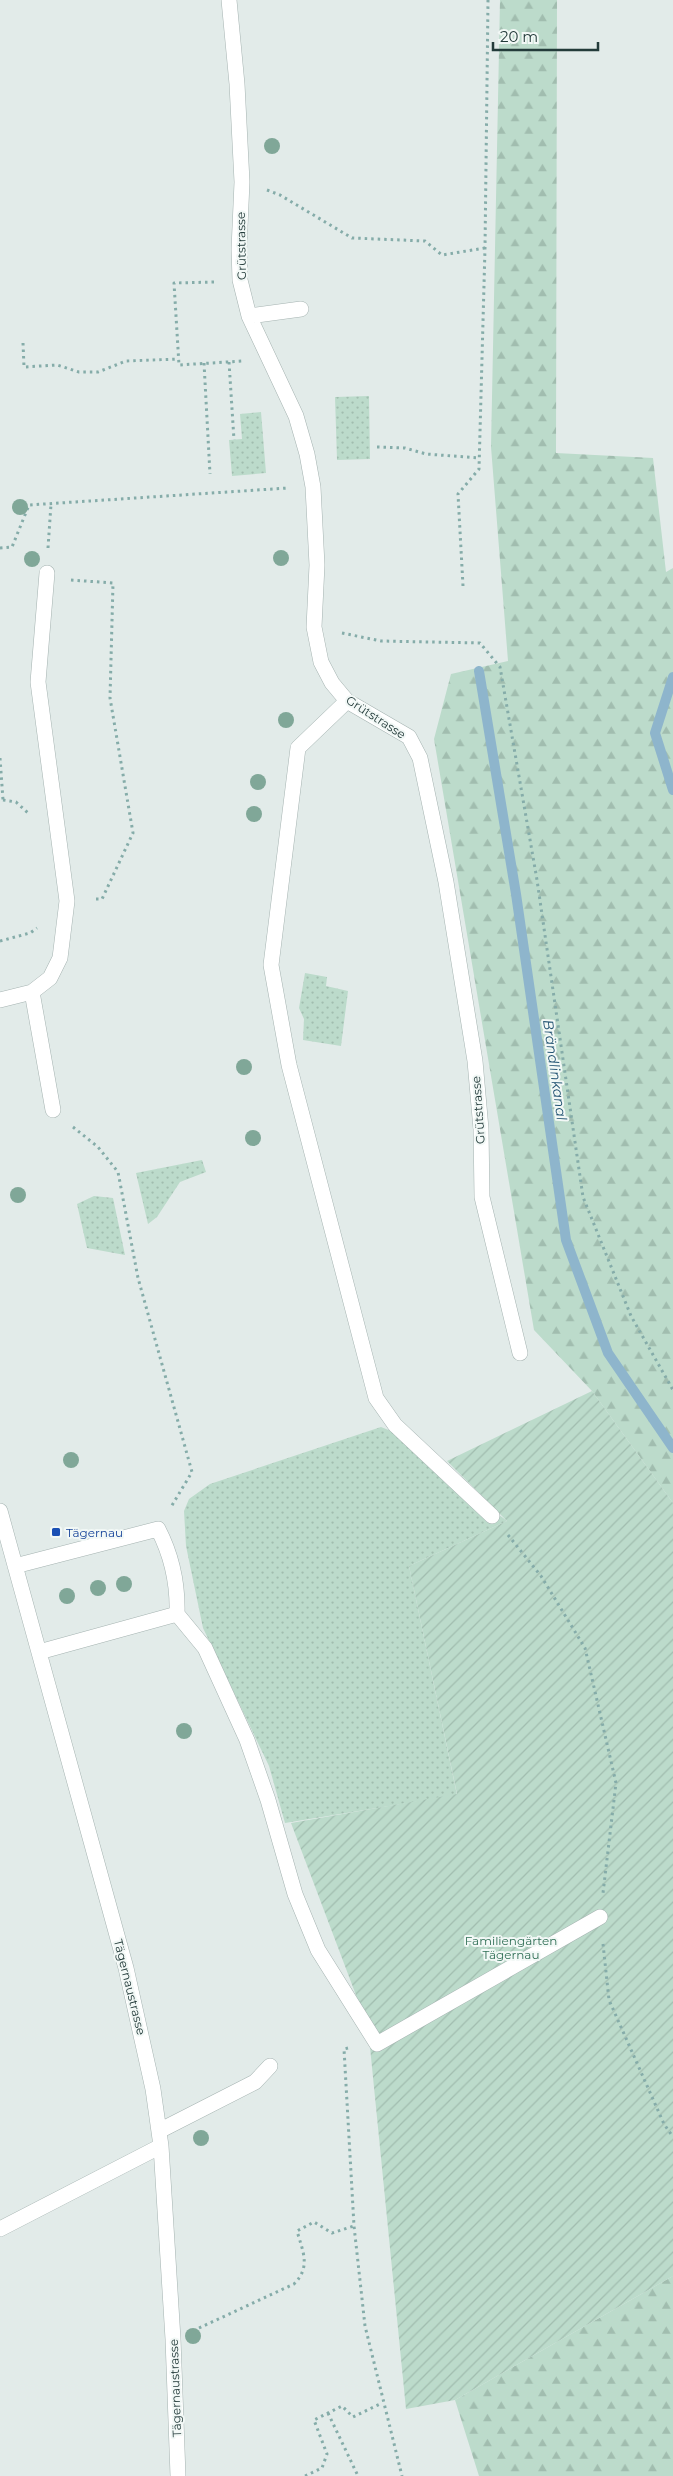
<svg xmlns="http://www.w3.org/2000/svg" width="673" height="2476" font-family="Montserrat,sans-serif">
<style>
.grass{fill:url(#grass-dots)}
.forest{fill:url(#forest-firs)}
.garden{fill:url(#garden-furrows)}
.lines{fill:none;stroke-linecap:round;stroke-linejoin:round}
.stream{stroke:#8eb5cc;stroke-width:10}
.minor-casing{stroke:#a5b3b1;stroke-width:16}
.path{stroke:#85aca9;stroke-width:3;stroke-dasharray:2.5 4;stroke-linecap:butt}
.minor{stroke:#fff;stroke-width:15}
.tree{fill:#80a798}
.transit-dot{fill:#1a4fb4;stroke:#f2f8f6;stroke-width:2}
.labels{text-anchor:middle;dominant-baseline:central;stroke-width:4;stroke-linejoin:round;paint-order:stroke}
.street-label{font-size:12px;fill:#233b3a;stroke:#f2f8f6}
.transit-label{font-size:12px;fill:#164399;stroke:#f2f8f6;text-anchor:start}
.park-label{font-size:12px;fill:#306f56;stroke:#f2f8f6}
.water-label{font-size:14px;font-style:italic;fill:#225372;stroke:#f2f8f6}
</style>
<defs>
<pattern id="grass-dots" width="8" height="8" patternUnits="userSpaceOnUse" patternTransform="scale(1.25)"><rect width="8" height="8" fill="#bcdbcb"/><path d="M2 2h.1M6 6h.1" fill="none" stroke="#a1bdaf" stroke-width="1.8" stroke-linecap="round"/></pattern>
<pattern id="forest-firs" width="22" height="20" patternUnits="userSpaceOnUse" patternTransform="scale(1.25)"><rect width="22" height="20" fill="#bcdbcb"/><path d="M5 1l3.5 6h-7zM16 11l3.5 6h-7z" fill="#a1bdaf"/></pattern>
<pattern id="garden-furrows" width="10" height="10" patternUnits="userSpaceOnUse" patternTransform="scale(1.25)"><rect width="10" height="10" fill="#bcdbcb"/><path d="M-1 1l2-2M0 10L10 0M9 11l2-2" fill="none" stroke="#a1bdaf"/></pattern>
</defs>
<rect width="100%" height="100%" fill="#e2ebe9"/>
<path class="grass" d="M 369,396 L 370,459 L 337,460 L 335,397 Z
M 261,412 L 266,473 L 232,476 L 229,440 L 242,439 L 240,414 Z
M 305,973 L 327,977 L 326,986 L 348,991 L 341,1046 L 303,1040 L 304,1019 L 299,1008 Z
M 202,1160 L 206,1172 L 180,1182 L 157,1217 L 148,1224 L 136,1173 Z
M 94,1196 L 113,1198 L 125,1255 L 87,1248 L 77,1204 Z
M 381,1427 L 391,1431 L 507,1521 L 409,1566 L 457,1795 L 285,1823 L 269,1766 L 203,1628 L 186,1546 L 184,1511 L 189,1499 L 210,1484 Z"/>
<path class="forest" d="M 500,0 L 557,0 L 556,453 L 653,458 L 666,572 L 673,568 L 673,1503 L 592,1391 L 534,1330 L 434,739 L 451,674 L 508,661 L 491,447 Z
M 673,2276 L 673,2476 L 479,2476 L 455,2400 Z"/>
<path class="garden" d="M 592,1391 L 673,1503 L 673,2276 L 455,2400 L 406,2409 L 368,2027 L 291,1823 L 457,1794 L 409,1566 L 507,1521 L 447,1461 Z"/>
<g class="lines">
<path class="stream" d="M 479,671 L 516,894 L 566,1240 L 608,1353 L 673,1448
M 673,677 L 655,733 L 673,790"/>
<defs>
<path id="minor" d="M 229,0 L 237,84 L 242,182 L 239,249 L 240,280 L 249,316 L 296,416 L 307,454 L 313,487 L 317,565 L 314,627 L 321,662 L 332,683 L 347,701 L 409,737 L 420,758 L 446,882 L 475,1061 L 481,1129 L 482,1197 L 520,1353
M 249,316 L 301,309
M 347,701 L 298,748 L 271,965 L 289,1065 L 376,1398 L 395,1425 L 492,1516
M 32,992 L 53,1110
M 0,1000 L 32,992 L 50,978 L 60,958 L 67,901 L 38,682 L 47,573
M 0,1511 L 126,1968 L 153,2089 L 161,2146 L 173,2339 L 178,2476
M 15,1566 L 158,1529 C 172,1556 178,1583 177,1614 L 39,1652
M 177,1614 L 205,1648 L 247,1740 L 268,1800 L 295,1894 L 318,1950 L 377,2044 L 600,1917
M 159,2131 L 255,2082 L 270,2066
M 0,2229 L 161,2146"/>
</defs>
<use href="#minor" class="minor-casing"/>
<path class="path" d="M 267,190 L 280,195 L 352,238 L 425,241 L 442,255 L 485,248
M 214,282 L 174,283 L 179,365 L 243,361
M 23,343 L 24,367 L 57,365 L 79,372 L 98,372 L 126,361 L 178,359
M 229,362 L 234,440
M 204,363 L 210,474
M 377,447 L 405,448 L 426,454 L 479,458
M 0,548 L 12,547 L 29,505 L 288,488
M 48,548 L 51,504
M 71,580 L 113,583 L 110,698 L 133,833 L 102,899 L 93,899
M 463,586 L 458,494 L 479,469 L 485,248 L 488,0
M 342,633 L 381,641 L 480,643 L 500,667 L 537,880 L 583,1197 L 631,1316 L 673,1390
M 0,758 L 3,800 L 0,800
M 3,800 L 16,802 L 28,813
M 0,941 L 30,933 L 37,928
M 73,1127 L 98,1147 L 118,1172 L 138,1278 L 192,1472 L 171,1507
M 508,1535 L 541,1576 L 585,1648 L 616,1783 L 603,1893
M 603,1944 L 609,2000 L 664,2124 L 673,2137
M 348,2048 L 344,2049 L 354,2226 L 365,2326 L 402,2476
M 199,2328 L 294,2284 C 311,2267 303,2252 297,2231 L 314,2222 L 332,2233 L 354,2226
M 328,2413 L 358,2476
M 305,2476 L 322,2468 L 327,2454 L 314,2420 L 342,2406 L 353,2417 L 382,2403"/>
<use href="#minor" class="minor"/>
</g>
<g class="tree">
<circle cx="272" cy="146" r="8"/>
<circle cx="20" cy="507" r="8"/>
<circle cx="281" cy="558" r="8"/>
<circle cx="32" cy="559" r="8"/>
<circle cx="286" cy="720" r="8"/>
<circle cx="258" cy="782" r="8"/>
<circle cx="254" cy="814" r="8"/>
<circle cx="244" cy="1067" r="8"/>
<circle cx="253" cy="1138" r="8"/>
<circle cx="18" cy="1195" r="8"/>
<circle cx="71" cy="1460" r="8"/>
<circle cx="124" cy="1584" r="8"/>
<circle cx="98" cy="1588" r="8"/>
<circle cx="67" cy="1596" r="8"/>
<circle cx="184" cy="1731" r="8"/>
<circle cx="201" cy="2138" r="8"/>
<circle cx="193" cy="2336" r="8"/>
</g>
<rect class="transit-dot" x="51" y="1527" width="10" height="10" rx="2.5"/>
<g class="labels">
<g class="street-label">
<text transform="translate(241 246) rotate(-91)">Grütstrasse</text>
<text transform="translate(376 717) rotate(33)">Grütstrasse</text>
<text transform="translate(478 1110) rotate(-94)">Grütstrasse</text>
<text transform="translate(130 1987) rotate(76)">Tägernaustrasse</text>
<text transform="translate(175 2388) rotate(-92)">Tägernaustrasse</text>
</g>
<g class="transit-label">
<text x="66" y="1532">Tägernau</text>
</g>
<g class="park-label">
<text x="511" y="1940">Familiengärten<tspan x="511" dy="14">Tägernau</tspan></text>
</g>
<g class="water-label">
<text transform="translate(555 1070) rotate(82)">Brändlinkanal</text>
</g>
</g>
<path d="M493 42v8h105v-8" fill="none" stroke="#233b3a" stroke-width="2.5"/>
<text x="500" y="42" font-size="15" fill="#233b3a" stroke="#f2f8f6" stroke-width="4" paint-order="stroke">20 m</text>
</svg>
